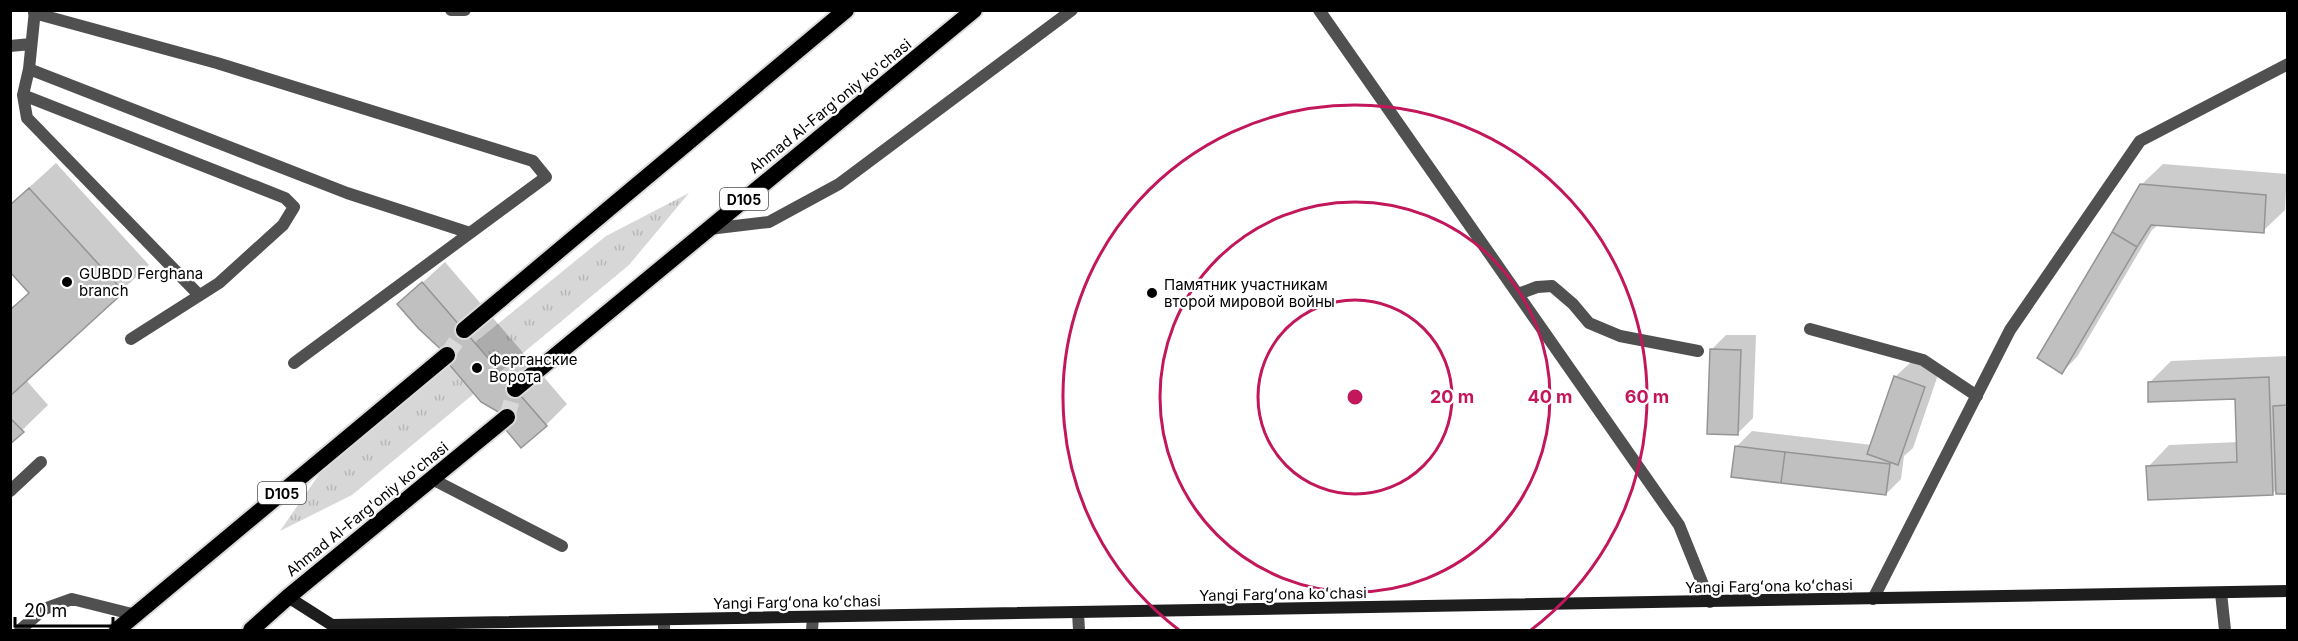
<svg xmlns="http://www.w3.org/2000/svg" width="2298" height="641" font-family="Inter,sans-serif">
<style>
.grass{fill:url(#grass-tufts)}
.shadow{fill:#0003}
.building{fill:#c0c0c0;stroke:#949494;stroke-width:1.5}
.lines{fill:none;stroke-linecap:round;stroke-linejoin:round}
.trunk-tunnel{stroke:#d9d9d9;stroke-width:16;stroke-dasharray:16 8;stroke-linecap:butt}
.trunk-casing{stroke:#dbdbdb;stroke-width:20}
.service{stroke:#505050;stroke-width:12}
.minor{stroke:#505050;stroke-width:12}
.secondary{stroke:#1d1d1d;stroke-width:12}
.trunk{stroke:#000;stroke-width:16}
.ring{fill:none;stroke:#c2185b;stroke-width:3}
.poi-dot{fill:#000;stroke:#fff;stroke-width:2}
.labels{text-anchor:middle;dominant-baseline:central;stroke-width:4.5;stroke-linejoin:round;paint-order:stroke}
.shield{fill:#fff;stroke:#4c4c4c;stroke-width:1.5}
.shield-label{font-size:14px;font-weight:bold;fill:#000}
.street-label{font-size:15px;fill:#000;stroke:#fff}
.poi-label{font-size:15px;fill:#000;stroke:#fff;text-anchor:start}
.centre{fill:#c2185b;stroke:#fff;stroke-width:3}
.ring-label{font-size:18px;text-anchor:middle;font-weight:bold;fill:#c2185b;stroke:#fff;stroke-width:4.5;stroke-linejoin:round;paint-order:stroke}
</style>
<defs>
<pattern id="grass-tufts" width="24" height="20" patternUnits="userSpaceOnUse" patternTransform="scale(1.5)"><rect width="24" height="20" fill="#d7d7d7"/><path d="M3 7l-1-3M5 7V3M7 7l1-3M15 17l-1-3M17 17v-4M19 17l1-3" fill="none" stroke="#b7b7b7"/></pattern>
</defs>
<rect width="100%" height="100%" fill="#fff"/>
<path class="grass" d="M 689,193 L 629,265 L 352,495 L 280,531 L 327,463 L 606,236 Z"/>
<path class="shadow" d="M 56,163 L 149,265 L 26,380 L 48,405 L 10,442 L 10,310 L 30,292 L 10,205 Z
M 2163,164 L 2287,174 L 2285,210 L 2263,231 L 2159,224 L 2152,230 L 2077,357 L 2062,372 L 2141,185 Z
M 445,262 L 567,404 L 546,425 L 509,417 L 399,304 Z
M 1726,335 L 1756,335 L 1753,418 L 1738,433 L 1711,350 Z
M 2288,356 L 2288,492 L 2278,488 L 2273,493 L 2148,467 L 2169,445 L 2238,442 L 2237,397 L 2149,383 L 2171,361 Z
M 1911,362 L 1939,372 L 1913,448 L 1904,456 L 1901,479 L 1886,494 L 1736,447 L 1752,431 L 1872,445 L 1895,377 Z"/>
<path class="building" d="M 2140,184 L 2266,195 L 2264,233 L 2151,225 L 2137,247 L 2112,232 Z
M 29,188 L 124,292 L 10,396 L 10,310 L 29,293 L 10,272 L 10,205 Z
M 2112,232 L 2137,247 L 2062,374 L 2037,358 Z
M 422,282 L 547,426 L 521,448 L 501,424 L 507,417 L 481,402 L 448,363 L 447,355 L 419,329 L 397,304 Z
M 1710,349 L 1741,350 L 1738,435 L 1707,434 Z
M 1894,376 L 1925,387 L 1898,465 L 1867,454 Z
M 2269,377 L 2273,495 L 2148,500 L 2146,466 L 2237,462 L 2235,399 L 2148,402 L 2148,382 Z
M 2288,405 L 2288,494 L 2276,494 L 2273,406 Z
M 10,418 L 24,432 L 10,444 Z
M 1735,446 L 1785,452 L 1781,483 L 1731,477 Z
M 1785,452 L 1890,464 L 1886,495 L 1781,483 Z"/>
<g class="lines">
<path class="trunk-tunnel" d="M 447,355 L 464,330
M 507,417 L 515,389"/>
<defs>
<path id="trunk" d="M 464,330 L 846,10
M 515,389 L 974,10
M 117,630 L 447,355
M 251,630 L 288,597 L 507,417"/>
</defs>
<use href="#trunk" class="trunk-casing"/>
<path class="service" d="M 35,10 L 29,69 L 23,95 L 27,118 L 199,295
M 451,10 L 465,10
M 34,13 L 217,63 L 533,161 L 546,177 L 294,363
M 10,46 L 31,44
M 29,69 L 347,193 L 470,233
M 23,95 L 285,198 L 294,207 L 283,225 L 219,283 L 131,339
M 709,229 L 769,222 L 839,184 L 1072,10
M 1518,294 L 1537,287 L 1552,286 L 1573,304 L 1589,323 L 1620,336 L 1698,351
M 1810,329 L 1923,360 L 1977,396
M 432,479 L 562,546
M 10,491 L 41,462
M 20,630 L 44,609 L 72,599 L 136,615
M 664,630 L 664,620"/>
<path class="minor" d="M 1319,10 L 1679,525 L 1710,602
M 2221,593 L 2225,630
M 1873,599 L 2010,330 L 2140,141 L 2288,64
M 1078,613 L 1079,630
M 812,630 L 813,617"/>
<path class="secondary" d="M 288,597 L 332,625 L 2288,591"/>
<use href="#trunk" class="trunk"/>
</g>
<g class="ring">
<circle cx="1355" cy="397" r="97"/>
<circle cx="1355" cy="397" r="195"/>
<path d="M1179 630A292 292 0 1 1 1531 630"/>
</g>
<g class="poi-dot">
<circle cx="67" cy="282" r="6"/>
<circle cx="1152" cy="293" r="6"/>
<circle cx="477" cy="368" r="6"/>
</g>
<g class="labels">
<g class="shield">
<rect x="720" y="188" width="48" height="22" rx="4.5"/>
<rect x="258" y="482" width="48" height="22" rx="4.5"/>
</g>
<g class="shield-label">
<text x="744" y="199">D105</text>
<text x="282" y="493">D105</text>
</g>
<g class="street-label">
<text transform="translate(830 106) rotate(-39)">Ahmad Al-Farg'oniy ko'chasi</text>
<text transform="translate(367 509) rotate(-39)">Ahmad Al-Farg'oniy ko'chasi</text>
<text transform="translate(1769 586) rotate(-1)">Yangi Fargʻona koʻchasi</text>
<text transform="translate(1283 594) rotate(-1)">Yangi Fargʻona koʻchasi</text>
<text transform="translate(797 602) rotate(-1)">Yangi Fargʻona koʻchasi</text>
</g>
<g class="poi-label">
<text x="79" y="273">GUBDD Ferghana<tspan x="79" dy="17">branch</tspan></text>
<text x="1164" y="284">Памятник участникам<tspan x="1164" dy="17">второй мировой войны</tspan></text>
<text x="489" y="359">Ферганские<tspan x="489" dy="17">Ворота</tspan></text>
</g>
</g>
<circle cx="1355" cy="397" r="9" class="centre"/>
<g class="ring-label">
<text x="1452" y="403">20 m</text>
<text x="1550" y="403">40 m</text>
<text x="1647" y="403">60 m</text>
</g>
<rect width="2298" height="641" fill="none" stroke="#000000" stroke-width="24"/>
<path d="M15 617v9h98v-9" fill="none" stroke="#000000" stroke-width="3"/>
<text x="24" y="617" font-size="18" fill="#000000" stroke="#ffffff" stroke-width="4.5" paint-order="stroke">20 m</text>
</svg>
